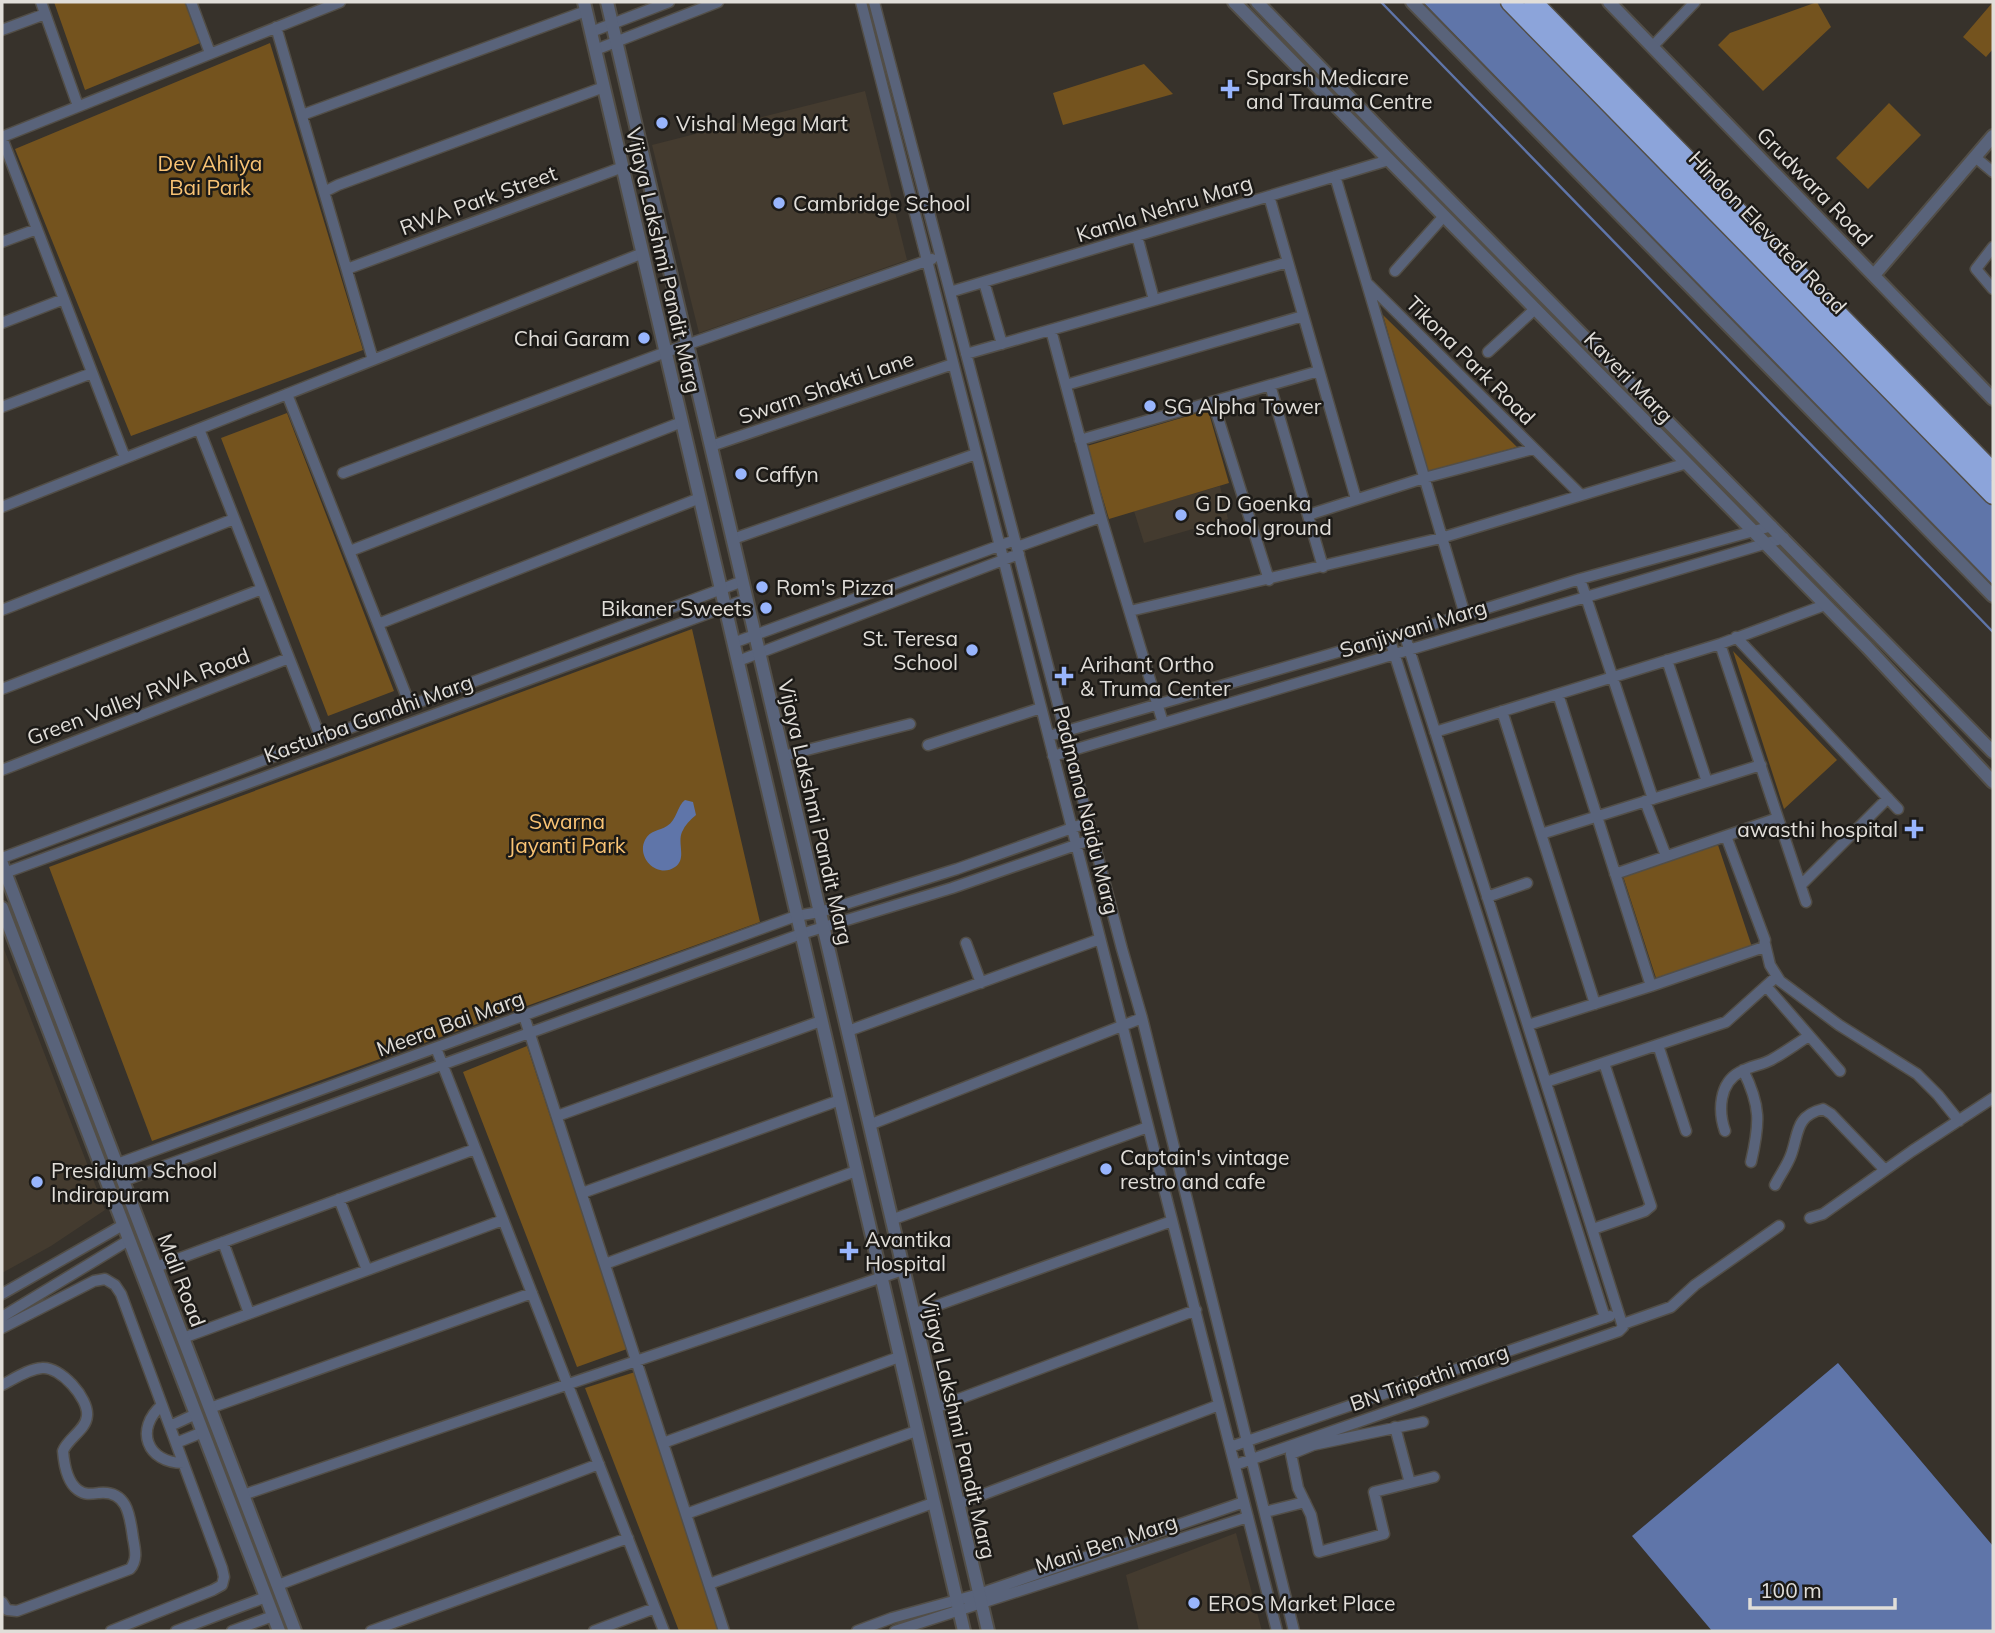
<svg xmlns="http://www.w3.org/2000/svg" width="1995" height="1633" font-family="Mulish,sans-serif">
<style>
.built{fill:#443b2f}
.green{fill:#74531e}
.water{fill:#5f75a9}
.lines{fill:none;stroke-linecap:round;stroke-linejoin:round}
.stream{stroke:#5f75a9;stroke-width:2.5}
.minor-casing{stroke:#524e47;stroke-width:13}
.tertiary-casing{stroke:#524e47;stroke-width:16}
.motorway-casing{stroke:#524e47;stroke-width:21}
.minor{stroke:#59637a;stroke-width:10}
.tertiary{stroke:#59637a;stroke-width:12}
.motorway{stroke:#8ca4da;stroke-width:18}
.poi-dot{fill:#98b5fd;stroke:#1c1a17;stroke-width:2.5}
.labels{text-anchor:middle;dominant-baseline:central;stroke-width:5;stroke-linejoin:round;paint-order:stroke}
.poi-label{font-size:21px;fill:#e1ded9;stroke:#1c1a17;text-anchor:start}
.park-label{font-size:21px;fill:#f9c374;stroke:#1c1a17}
.street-label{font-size:21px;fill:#e1ded9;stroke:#1c1a17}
</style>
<rect width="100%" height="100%" fill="#37322b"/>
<path class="built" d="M 865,91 L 907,260 L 699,333 L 652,145 Z
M 1220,486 L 1228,519 L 1144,543 L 1134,511 Z
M 2,944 L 105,1210 L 51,1246 L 2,1273 Z
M 1236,1533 L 1262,1631 L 1139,1631 L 1126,1575 Z"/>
<path class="green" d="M 54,2 L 185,2 L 200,43 L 85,90 Z
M 1817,2 L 1831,27 L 1763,91 L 1718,45 L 1730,33 Z
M 1993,2 L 1993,49 L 1986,57 L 1963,37 Z
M 270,43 L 363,350 L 131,436 L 15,149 Z
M 1144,64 L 1173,94 L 1063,125 L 1053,93 Z
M 1889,103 L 1921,135 L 1868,189 L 1836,158 Z
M 1383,315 L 1517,447 L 1427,472 Z
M 1208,410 L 1229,483 L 1109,519 L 1087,446 Z
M 287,413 L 394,691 L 328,716 L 221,438 Z
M 692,629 L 760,922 L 152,1141 L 49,867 Z
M 1733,651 L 1837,760 L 1784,809 Z
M 1718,845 L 1752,947 L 1656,978 L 1623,876 Z
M 527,1046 L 627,1349 L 577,1367 L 463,1072 Z
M 635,1372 L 721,1631 L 679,1631 L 585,1388 Z"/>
<path class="water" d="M 1423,2 L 1510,2 L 1993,499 L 1993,587 Z
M 685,800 L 693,802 L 696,815 C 690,820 685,825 682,832 C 677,843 687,859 675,867 C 658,879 636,858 645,840 C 650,830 659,831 667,826 C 677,820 677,806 685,800 Z
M 1838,1363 L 1993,1546 L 1993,1631 L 1712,1631 L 1632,1536 Z"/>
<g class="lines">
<path class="stream" d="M 1381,2 L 1993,632"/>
<defs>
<path id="minor" d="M 41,2 L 78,106
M 191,2 L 210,53
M 861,2 L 1277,1631
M 874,2 L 1122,949 L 1142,1018 L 1294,1631
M 276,27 L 373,360
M 2,30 L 45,14
M 591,32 L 669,2
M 1653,46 L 1695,2
M 595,50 L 718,2
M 302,115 L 586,11
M 2,137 L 340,2
M 2,138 L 125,458
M 1975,157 L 1993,172
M 1335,176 L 1465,615
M 324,192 L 338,185 L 604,87
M 1269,196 L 1356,499
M 1137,236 L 1154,300
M 2,242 L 37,229
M 1993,247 L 1976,269 L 1993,289
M 347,269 L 623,167
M 1395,271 L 1444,216
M 984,282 L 1002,344
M 1367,283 L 1581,495
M 950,292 L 1389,160
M 2,323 L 64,299
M 1051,330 L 1101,517 L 1163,723
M 1488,352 L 1535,309
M 966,354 L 1288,262
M 1066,385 L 1303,316
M 1270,385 L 1323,567
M 287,394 L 410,705
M 1213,402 L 1269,580
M 2,407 L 92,373
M 199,429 L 321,739
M 1080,440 L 1319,371
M 711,446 L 953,364
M 343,473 L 666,352 L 932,259
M 2,507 L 643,253
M 1308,515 L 1424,478 L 1533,449
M 733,539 L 976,454
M 1017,547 L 1101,517
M 350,551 L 682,422
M 1580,579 L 1653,799
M 2,610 L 234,519
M 1130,611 L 1441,538 L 1687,463
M 378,624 L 700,498
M 1389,637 L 1605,1318
M 1736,637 L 1898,809
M 733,643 L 1015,540
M 1720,644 L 1806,902
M 1667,660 L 1707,782
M 738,661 L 1019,554
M 2,689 L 262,589
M 1558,694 L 1651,986
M 1502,711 L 1595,1004
M 1435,732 L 1720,644 L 1825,605
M 1049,736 L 1465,615 L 1580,579 L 1772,526
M 928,745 L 1041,708
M 783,756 L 910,724
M 1053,756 L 1784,538
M 2,770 L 289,658
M 1645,801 L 1666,856
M 1541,834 L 1761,765
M 2,858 L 743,581
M 2,874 L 747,599
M 1615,874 L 1778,818
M 1801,885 L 1888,798
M 1487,897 L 1527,883
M 966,943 L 981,983
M 1765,944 L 1770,965 L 1780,981 L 1839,1025 L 1917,1074 L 1938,1095 L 1959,1121
M 1766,986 L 1840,1071
M 524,1016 L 724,1631
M 1528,1025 L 1651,986 L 1764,947 L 1765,940 L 1726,836
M 848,1031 L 1100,939
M 1658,1045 L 1686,1131
M 436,1048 L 664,1631
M 1743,1070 C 1761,1106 1760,1123 1751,1162
M 1546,1082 L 1726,1022 L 1776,977
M 557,1116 L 821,1021
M 869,1125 L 1142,1018
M 1725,1131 C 1718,1111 1719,1083 1740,1072 C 1750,1066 1762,1065 1771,1060 C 1784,1053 1796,1044 1809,1036
M 117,1164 L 796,916 L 820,912 L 957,869 L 1089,822
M 123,1181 L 801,934 L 952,888 L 1093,839
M 1775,1185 C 1780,1175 1787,1166 1791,1155 C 1799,1133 1795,1116 1823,1109 L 1831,1114 L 1885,1170
M 582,1193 L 840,1100
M 339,1199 L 367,1270
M 1810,1218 L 1823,1214 L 1912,1151 L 1993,1098
M 891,1220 L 1148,1127
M 1593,1229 L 1645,1211 L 1651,1206 L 1604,1063
M 223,1242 L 249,1313
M 605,1264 L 856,1171
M 156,1267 L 475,1149
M 2,1294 L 123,1225
M 913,1314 L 1172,1221
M 2,1317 L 129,1240
M 1623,1324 L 1671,1307 L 1695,1285 L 1779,1226
M 2,1328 L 94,1281 L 105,1279 L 115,1285 L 121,1294 L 222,1568 L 224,1577 L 222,1585 L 213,1590 L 111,1631
M 183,1338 L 503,1220
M 2,1385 C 14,1379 28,1369 42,1368 C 60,1366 89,1398 87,1416 C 86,1430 68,1438 63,1451 C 64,1464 67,1482 78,1490 C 85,1495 91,1494 99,1493 C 128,1490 130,1517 133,1538 C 135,1549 138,1560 130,1569 L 17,1611 L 7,1610 L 2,1602
M 162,1405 C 134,1429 147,1463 183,1463
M 210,1408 L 532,1293
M 935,1408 L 1196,1310
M 1423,1422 L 1313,1445 L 1291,1454 L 1298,1488 L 1311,1515 L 1319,1552 L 1384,1534 L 1374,1492 L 1434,1477
M 170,1426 L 196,1414
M 1395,1427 L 1410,1483
M 176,1443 L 203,1432
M 663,1443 L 899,1357
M 1230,1447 L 1610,1316
M 1235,1465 L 1619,1331 L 1623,1327 L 1404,633
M 243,1495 L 903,1270
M 958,1504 L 1219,1405
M 1265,1512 L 1305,1502
M 686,1514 L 916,1431
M 709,1584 L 933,1503
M 278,1585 L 599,1464
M 176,1631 L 266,1597
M 232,1631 L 273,1616
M 371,1631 L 628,1538
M 594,1631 L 655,1608
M 857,1631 L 892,1618 L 979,1594 L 1244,1502
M 895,1631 L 1248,1517"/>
<path id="tertiary" d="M 584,2 L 964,1631
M 607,2 L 988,1631
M 1234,2 L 1867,647 L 1993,782
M 1257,2 L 1405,155 L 1993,752
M 1412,2 L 1993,596
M 1609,2 L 1993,399
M 1874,275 L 1993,136
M 2,864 L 295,1631
M 2,908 L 279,1631"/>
<path id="motorway" d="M 1510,2 L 1993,495
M 1533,2 L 1993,472"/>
</defs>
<use href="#minor" class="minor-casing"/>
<use href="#tertiary" class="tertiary-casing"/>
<use href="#motorway" class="motorway-casing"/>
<use href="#minor" class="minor"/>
<use href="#tertiary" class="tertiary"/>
<use href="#motorway" class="motorway"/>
</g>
<g class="poi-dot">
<path d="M1226.5 78.5h7v7h7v7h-7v7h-7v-7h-7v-7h7z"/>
<circle cx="662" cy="123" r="7"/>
<circle cx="779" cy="203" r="7"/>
<circle cx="644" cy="338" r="7"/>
<circle cx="1150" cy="406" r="7"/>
<circle cx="741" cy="474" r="7"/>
<circle cx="1181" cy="515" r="7"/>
<circle cx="762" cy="587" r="7"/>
<circle cx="766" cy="608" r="7"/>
<circle cx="972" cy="650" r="7"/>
<path d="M1060.5 665.5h7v7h7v7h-7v7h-7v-7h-7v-7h7z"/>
<path d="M1910.5 818.5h7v7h7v7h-7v7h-7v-7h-7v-7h7z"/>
<circle cx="1106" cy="1169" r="7"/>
<circle cx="37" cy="1182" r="7"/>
<path d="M845.5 1240.5h7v7h7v7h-7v7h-7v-7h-7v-7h7z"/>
<circle cx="1194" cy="1603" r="7"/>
</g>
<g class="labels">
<g class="poi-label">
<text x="1246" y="77">Sparsh Medicare<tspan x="1246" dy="24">and Trauma Centre</tspan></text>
<text x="676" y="123">Vishal Mega Mart</text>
<text x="793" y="203">Cambridge School</text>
<text x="630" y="338" text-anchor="end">Chai Garam</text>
<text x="1164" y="406">SG Alpha Tower</text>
<text x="755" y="474">Caffyn</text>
<text x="1195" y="503">G D Goenka<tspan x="1195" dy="24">school ground</tspan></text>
<text x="776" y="587">Rom's Pizza</text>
<text x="752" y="608" text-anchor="end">Bikaner Sweets</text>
<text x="958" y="638" text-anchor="end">St. Teresa<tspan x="958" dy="24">School</tspan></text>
<text x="1080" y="664">Arihant Ortho<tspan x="1080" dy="24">&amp; Truma Center</tspan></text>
<text x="1898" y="829" text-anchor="end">awasthi hospital</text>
<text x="1120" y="1157">Captain's vintage<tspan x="1120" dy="24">restro and cafe</tspan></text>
<text x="51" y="1170">Presidium School<tspan x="51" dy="24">Indirapuram</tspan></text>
<text x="865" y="1239">Avantika<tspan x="865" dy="24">Hospital</tspan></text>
<text x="1208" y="1603">EROS Market Place</text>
</g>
<g class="park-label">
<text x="210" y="163">Dev Ahilya<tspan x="210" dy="24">Bai Park</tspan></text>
<text x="567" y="821">Swarna<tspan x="567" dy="24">Jayanti Park</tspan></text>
</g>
<g class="street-label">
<text transform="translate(1815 186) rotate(46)">Grudwara Road</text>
<text transform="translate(478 200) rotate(-20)">RWA Park Street</text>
<text transform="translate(1164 208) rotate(-17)">Kamla Nehru Marg</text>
<text transform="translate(1768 232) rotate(46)">Hindon Elevated Road</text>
<text transform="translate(664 260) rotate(77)">Vijaya Lakshmi Pandit Marg</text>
<text transform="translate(1471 360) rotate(45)">Tikona Park Road</text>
<text transform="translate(1629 377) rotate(46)">Kaveri Marg</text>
<text transform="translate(826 387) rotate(-19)">Swarn Shakti Lane</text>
<text transform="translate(1413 628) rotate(-17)">Sanjiwani Marg</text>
<text transform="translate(138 696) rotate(-21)">Green Valley RWA Road</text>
<text transform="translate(368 718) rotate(-20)">Kasturba Gandhi Marg</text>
<text transform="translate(1087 810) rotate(76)">Padmana Naidu Marg</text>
<text transform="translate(816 812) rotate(77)">Vijaya Lakshmi Pandit Marg</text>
<text transform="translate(450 1023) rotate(-20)">Meera Bai Marg</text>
<text transform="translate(182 1280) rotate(69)">Mall Road</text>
<text transform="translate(1429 1377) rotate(-19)">BN Tripathi marg</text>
<text transform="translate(959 1426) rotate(77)">Vijaya Lakshmi Pandit Marg</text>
<text transform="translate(1106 1543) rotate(-18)">Mani Ben Marg</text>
</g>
</g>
<rect width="1995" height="1633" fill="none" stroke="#e1ded9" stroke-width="7"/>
<path d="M1750 1598v10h145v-10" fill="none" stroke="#e1ded9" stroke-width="3.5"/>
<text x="1760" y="1598" font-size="21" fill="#e1ded9" stroke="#1c1a17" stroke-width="5" paint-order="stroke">100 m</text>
</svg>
